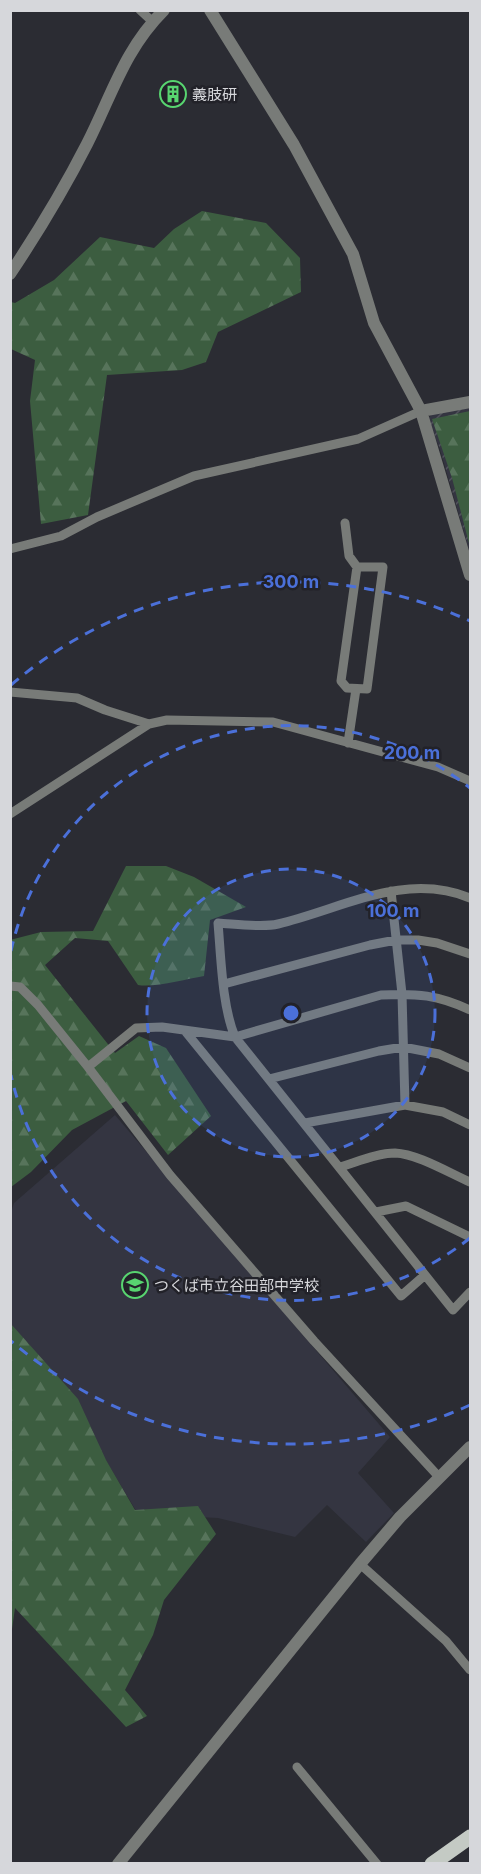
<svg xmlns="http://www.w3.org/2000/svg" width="481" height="1874" font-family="Inter,'Noto Sans JP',sans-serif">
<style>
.built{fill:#343541}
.industrial{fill:url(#industrial-furrows)}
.forest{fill:url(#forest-firs)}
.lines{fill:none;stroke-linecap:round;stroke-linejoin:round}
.minor{stroke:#787b78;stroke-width:9}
.tertiary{stroke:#787b78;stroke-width:12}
.primary{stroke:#c4cac4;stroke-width:15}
.ring{fill:none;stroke:#4b70d9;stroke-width:3;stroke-dasharray:10 8}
.labels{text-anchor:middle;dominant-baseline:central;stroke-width:5;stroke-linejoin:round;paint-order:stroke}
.poi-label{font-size:15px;fill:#d6d7db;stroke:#222229;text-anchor:start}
.centre{fill:#4b70d9;stroke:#222229;stroke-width:3}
.ring-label{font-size:18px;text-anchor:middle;font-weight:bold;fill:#4b70d9;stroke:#222229;stroke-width:5;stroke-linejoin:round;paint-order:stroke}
</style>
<defs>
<pattern id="industrial-furrows" width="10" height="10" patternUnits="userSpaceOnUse" patternTransform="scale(1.5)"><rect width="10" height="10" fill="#343541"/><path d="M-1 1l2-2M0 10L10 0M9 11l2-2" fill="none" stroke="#51525c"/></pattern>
<pattern id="forest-firs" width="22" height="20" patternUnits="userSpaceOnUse" patternTransform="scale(1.5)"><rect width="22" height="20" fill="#3c5d40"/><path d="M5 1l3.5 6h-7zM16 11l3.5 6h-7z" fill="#57745b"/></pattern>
</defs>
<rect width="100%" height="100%" fill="#2b2c33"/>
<path class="built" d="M 115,1115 L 390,1437 L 358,1473 L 394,1513 L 366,1542 L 327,1505 L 295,1537 L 218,1518 L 138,1514 L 93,1439 L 11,1353 L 10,1216 L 14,1203 Z"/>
<path class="industrial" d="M 470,408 L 470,553 L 440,449 L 428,419 L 432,414 Z"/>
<path class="forest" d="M 202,211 L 266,223 L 300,258 L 301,292 L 218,332 L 206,362 L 182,370 L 107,375 L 88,515 L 41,524 L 30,401 L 35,360 L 11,349 L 11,302 L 15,303 L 54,280 L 100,237 L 154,248 L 174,229 Z
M 470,411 L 470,547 L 452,478 L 432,419 Z
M 126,866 L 166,866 L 194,877 L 246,907 L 210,920 L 204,976 C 186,979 154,988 138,985 L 108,941 L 75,938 L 45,965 L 115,1053 L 139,1036 L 166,1048 L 211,1116 L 168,1155 L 126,1101 L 72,1130 L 31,1172 L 11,1187 L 10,940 L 41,932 L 93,931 Z
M 11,1324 L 78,1399 L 106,1460 L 135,1510 L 198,1506 L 216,1534 L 164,1600 L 153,1635 L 125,1690 L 147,1716 L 126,1727 L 15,1608 L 11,1636 Z"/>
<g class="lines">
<path class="minor" d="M 140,10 L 153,22
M 345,523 L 349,556 L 357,567
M 10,549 L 61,536 L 97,517 L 194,476 L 358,439 L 421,411
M 357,567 L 383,567 L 367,689 L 347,688 L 341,681 Z
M 10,692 L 77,698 L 105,710 L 149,724 L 167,720 L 273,722 L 438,767 L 470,781
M 348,743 L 356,689
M 10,814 L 149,724
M 391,891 L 402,994 L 405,1105
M 470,898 C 404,871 342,909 278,924 C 262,928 235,924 218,923 C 221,957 222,1006 235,1037 L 453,1310 L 470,1292
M 224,984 L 370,945 L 396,940 L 418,940 L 437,943 L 470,954
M 10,986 L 20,987 L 38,1005 L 88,1067 L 170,1175 L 314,1341 L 439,1477
M 185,1031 L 401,1296 L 425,1275
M 88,1067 L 136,1028 L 162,1027 L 235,1037 L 381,995 C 417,993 438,995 470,1010
M 269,1079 L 379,1051 L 403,1047 L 439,1054 L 470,1068
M 305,1123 L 405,1105 L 443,1112 L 470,1125
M 340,1167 C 357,1162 377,1153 395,1153 C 418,1154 449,1173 470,1182
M 376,1212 L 406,1206 L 470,1237
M 360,1564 L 446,1641 L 470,1670
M 297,1767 L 377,1864"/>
<path class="tertiary" d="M 210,10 L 294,145 L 353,254 L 374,323 L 421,411 L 470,575
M 10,274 C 38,232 64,189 87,144 C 112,95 124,50 164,10
M 421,411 L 470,402
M 118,1864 L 360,1564 L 400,1517 L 470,1447"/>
<path class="primary" d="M 432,1864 L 470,1837"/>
</g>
<circle cx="291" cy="1013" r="144" fill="#4b70d9" fill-opacity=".12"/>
<g class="ring">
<circle cx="291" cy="1013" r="144"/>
<path d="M470 1238A287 287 0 0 1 11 1075M11 951A287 287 0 0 1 470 788"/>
<path d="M470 1405A431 431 0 0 1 11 1341M11 685A431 431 0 0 1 470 621"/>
</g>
<defs>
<symbol id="building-ring" viewBox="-11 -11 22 22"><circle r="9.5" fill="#222229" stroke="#58d570" stroke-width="1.5"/><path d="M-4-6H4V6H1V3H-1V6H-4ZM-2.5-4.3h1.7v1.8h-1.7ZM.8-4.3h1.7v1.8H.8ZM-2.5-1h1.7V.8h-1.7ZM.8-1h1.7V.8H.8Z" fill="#58d570"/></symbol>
<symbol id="school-ring" viewBox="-11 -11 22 22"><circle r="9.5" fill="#222229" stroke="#58d570" stroke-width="1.5"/><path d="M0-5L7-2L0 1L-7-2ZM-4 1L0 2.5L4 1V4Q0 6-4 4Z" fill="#58d570"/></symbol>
</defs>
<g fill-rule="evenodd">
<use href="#building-ring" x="158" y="79" width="30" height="30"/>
<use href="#school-ring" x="120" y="1270" width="30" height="30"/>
</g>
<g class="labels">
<g class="poi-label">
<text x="192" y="94">義肢研</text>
<text x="154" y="1285">つくば市立谷田部中学校</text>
</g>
</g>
<circle cx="291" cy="1013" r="9" class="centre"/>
<g class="ring-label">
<text x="291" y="588">300 m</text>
<text x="412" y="759">200 m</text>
<text x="393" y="917">100 m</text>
</g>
<rect width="481" height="1874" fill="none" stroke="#d6d7db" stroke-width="24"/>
</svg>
